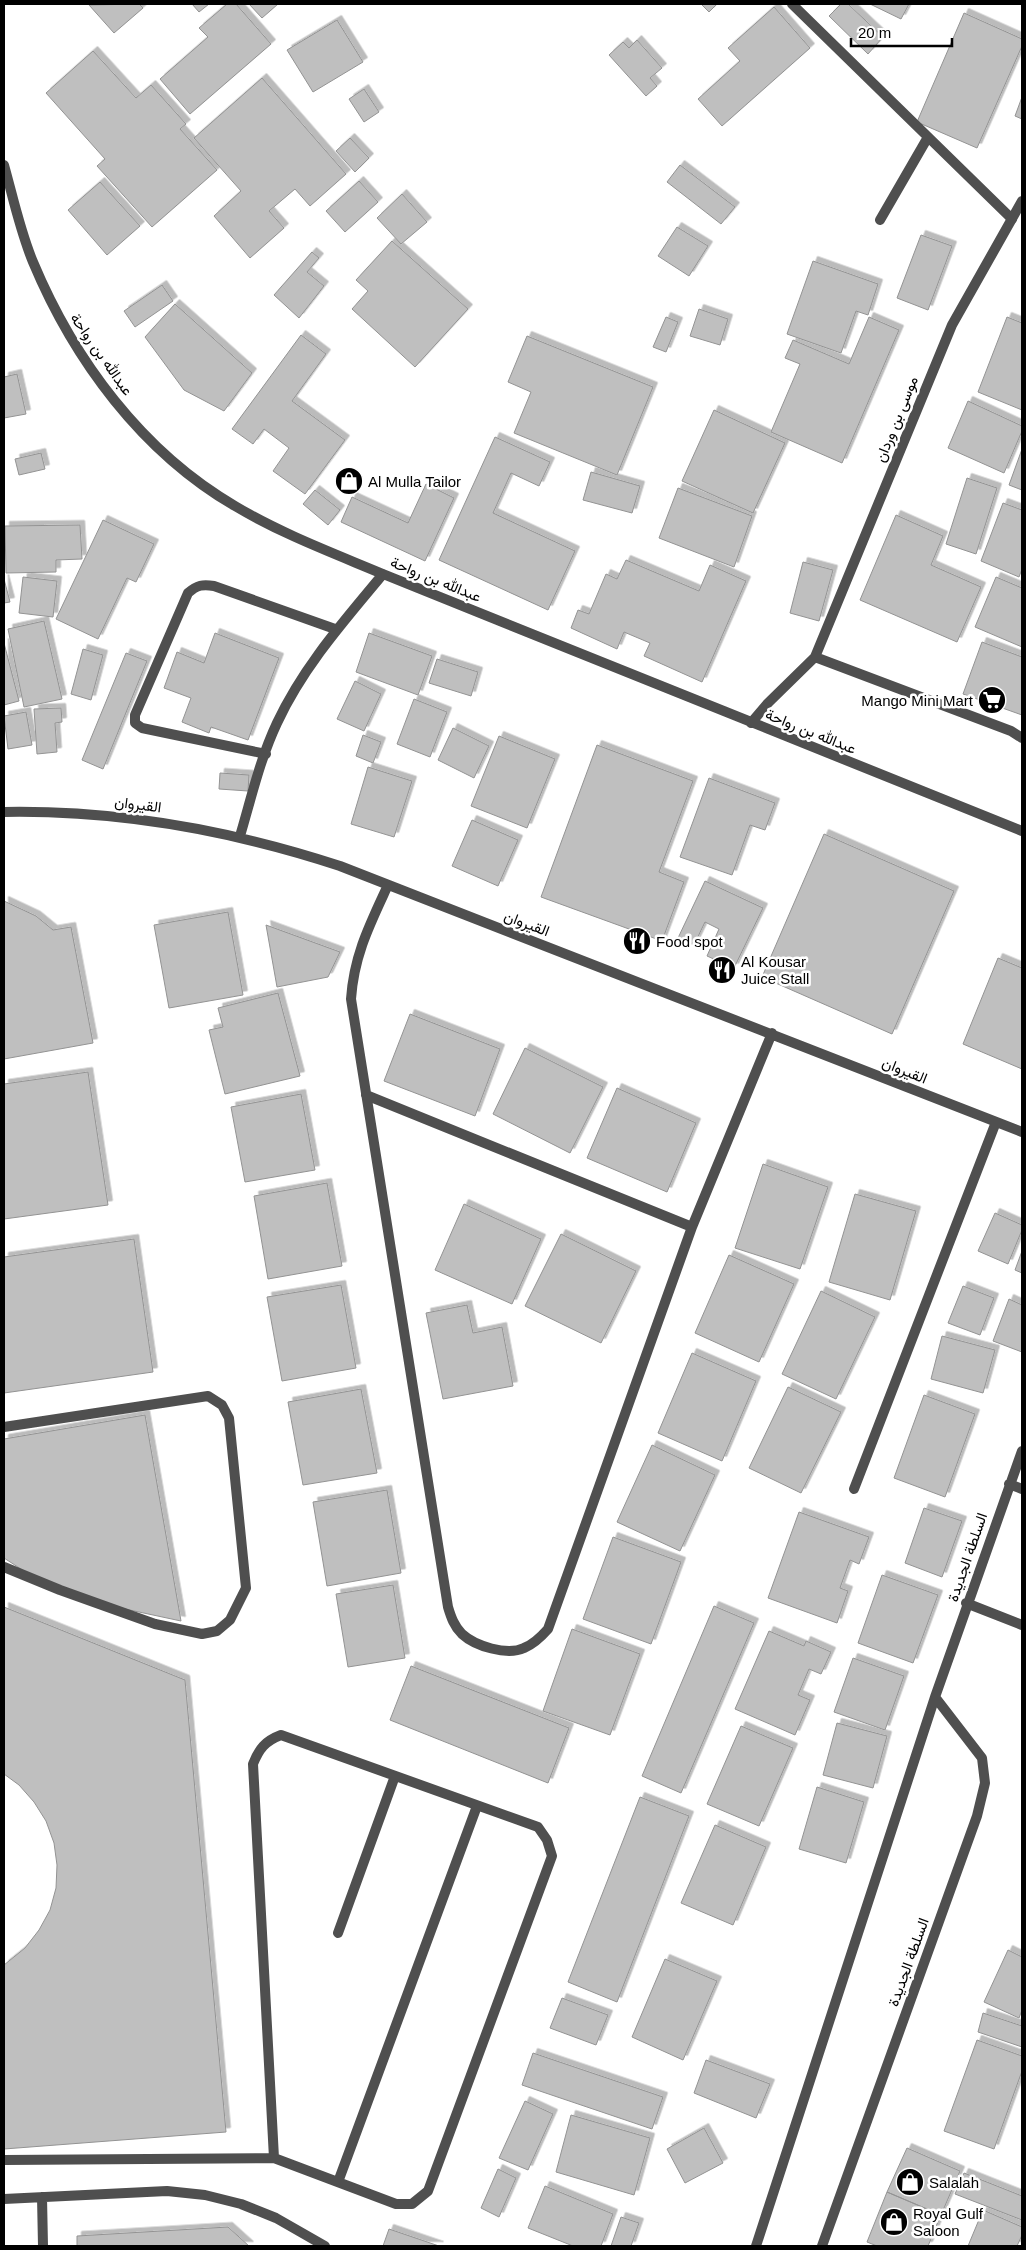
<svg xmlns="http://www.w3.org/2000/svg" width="1026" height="2250" font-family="Helvetica,Vazirmatn,sans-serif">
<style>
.building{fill:#bfbfbf;stroke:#939393;filter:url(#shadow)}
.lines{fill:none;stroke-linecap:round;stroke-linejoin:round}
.service{stroke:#4f4f4f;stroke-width:10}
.minor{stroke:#4f4f4f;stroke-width:10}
.labels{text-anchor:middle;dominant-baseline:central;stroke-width:5;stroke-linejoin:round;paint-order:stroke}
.street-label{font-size:15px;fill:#000;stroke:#fff}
.poi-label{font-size:15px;fill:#000;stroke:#fff;text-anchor:start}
</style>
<defs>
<filter id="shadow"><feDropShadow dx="4.5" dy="-4.5" stdDeviation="0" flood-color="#0004"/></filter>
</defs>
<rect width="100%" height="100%" fill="#fff"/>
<path class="building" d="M 139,4 L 143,8 L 114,33 L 89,5 Z
M 192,4 L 209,4 L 199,12 Z
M 227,4 L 236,4 L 271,44 L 190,114 L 160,79 L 208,37 L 199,28 Z
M 249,4 L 278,4 L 262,18 Z
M 701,4 L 717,4 L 709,12 Z
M 841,4 L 848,4 L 883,37 L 868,54 L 829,16 Z
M 870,4 L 909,4 L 901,19 Z
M 774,7 L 810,48 L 722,126 L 698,99 L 740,61 L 728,48 Z
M 964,13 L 1022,39 L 1022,46 L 977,148 L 917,122 Z
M 337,20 L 363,62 L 313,92 L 287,50 Z
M 637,40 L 662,68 L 650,78 L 657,86 L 646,96 L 609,55 L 623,42 L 629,48 Z
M 93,51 L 136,98 L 151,85 L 186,124 L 180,129 L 217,170 L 152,227 L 97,166 L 105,159 L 46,93 Z
M 262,78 L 346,174 L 310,206 L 295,189 L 269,211 L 284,228 L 250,258 L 214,216 L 241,191 L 194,138 Z
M 364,89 L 379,112 L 364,122 L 349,99 Z
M 1022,97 L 1022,119 L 1015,116 Z
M 350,138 L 369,158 L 355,172 L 336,151 Z
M 680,165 L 735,207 L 721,224 L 667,182 Z
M 359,181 L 378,202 L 345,232 L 326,211 Z
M 100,182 L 140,226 L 107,255 L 68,210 Z
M 402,194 L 427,222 L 401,244 L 377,218 Z
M 677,227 L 708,246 L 689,276 L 658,256 Z
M 921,235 L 952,246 L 928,310 L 897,298 Z
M 392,241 L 468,309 L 415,367 L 352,309 L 368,291 L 356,280 Z
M 312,252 L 319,258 L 307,272 L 324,286 L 299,318 L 274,295 Z
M 813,261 L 878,284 L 868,315 L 856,311 L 841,353 L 787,334 Z
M 162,285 L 173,301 L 135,327 L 124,311 Z
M 175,304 L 252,373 L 224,411 L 184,390 L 145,337 Z
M 699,309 L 728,319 L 720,345 L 690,336 Z
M 666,317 L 678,322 L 666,352 L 653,347 Z
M 869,317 L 899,330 L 842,463 L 771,432 L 800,364 L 785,358 L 793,340 L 849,364 Z
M 1007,317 L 1022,323 L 1022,410 L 978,392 Z
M 301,335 L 326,354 L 292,401 L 345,440 L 305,494 L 273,471 L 289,448 L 264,429 L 253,444 L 232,429 Z
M 527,336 L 653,387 L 617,475 L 514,433 L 531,392 L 508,382 Z
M 17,374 L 26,414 L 4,418 L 4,377 Z
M 968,401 L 1022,426 L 1022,431 L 1004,473 L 948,448 Z
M 714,410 L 785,443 L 753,513 L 682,481 Z
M 495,437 L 550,462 L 539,486 L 511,473 L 493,513 L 575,551 L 548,610 L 439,560 Z
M 1022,449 L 1022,490 L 1009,485 Z
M 41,453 L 45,469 L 19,475 L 15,459 Z
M 591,472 L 640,486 L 632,513 L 583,500 Z
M 967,478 L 997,488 L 976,554 L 946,544 Z
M 426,484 L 454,498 L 425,561 L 341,522 L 352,497 L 408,523 Z
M 678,488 L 752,516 L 734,567 L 659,538 Z
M 315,490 L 340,510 L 328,525 L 303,504 Z
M 1003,503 L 1022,510 L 1022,569 L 1019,577 L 981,561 Z
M 896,515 L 943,536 L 931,565 L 981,587 L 957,642 L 860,600 Z
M 103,520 L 154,544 L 136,582 L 127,578 L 98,639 L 56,619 Z
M 80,525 L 82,559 L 56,560 L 56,572 L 6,573 L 5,526 Z
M 626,560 L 699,591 L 710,565 L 746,581 L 702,682 L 644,656 L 650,643 L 624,632 L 617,649 L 571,628 L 578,610 L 589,614 L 606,574 L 617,579 Z
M 803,562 L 833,570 L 819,621 L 790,613 Z
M 23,577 L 57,581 L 53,617 L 19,613 Z
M 996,577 L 1022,588 L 1022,647 L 975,627 Z
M 4,579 L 10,602 L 4,603 Z
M 44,621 L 62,699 L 24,707 L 8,629 Z
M 215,633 L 279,658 L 248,740 L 211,727 L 209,733 L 182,722 L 191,698 L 164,688 L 177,652 L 204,663 Z
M 369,633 L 432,656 L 418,695 L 356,672 Z
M 982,642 L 1022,657 L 1022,715 L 963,694 Z
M 4,643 L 19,701 L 4,705 Z
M 83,649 L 103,655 L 91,700 L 71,694 Z
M 126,653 L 147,661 L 103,769 L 82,760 Z
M 437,659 L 478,672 L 471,696 L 429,683 Z
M 355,681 L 381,694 L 364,731 L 337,719 Z
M 414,699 L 447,712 L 430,757 L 397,744 Z
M 61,708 L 62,722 L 55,723 L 57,752 L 37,754 L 34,709 Z
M 26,712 L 32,745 L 8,749 L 4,716 Z
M 453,728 L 489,746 L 474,778 L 438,760 Z
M 363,735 L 381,742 L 373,763 L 356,756 Z
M 499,736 L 555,759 L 527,828 L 471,806 Z
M 597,745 L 693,781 L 659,872 L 684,882 L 662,941 L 541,897 Z
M 368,767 L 412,781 L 394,837 L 351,824 Z
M 220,773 L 249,775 L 248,791 L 219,789 Z
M 709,778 L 775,803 L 765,830 L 750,825 L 732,875 L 680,857 Z
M 472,820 L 518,840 L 498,886 L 452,866 Z
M 824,834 L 954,891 L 892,1034 L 762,977 Z
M 705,881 L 763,908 L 734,968 L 707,956 L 719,929 L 705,922 L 694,945 L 678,938 Z
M 4,901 L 36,916 L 53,930 L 71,927 L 93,1043 L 4,1059 Z
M 228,912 L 243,995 L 169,1008 L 154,925 Z
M 266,925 L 340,952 L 328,977 L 277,987 Z
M 998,958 L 1022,968 L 1022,1069 L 963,1044 Z
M 278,993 L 300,1076 L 225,1094 L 209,1030 L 223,1027 L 218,1008 Z
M 410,1014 L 500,1049 L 475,1116 L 384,1081 Z
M 525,1048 L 603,1087 L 570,1153 L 493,1114 Z
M 88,1072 L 108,1205 L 4,1219 L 4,1084 Z
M 617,1088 L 696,1123 L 667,1192 L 587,1158 Z
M 301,1094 L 315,1170 L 245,1182 L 231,1107 Z
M 763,1164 L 828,1187 L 800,1269 L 735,1248 Z
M 327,1183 L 342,1266 L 268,1279 L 254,1196 Z
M 855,1194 L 916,1211 L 890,1300 L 829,1282 Z
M 464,1204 L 541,1239 L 512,1304 L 435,1270 Z
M 995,1213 L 1022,1225 L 1022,1230 L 1008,1264 L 978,1251 Z
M 561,1234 L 636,1271 L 601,1343 L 525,1306 Z
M 134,1239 L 153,1372 L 4,1393 L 4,1257 Z
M 1022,1251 L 1022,1273 L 1015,1270 Z
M 729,1255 L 794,1284 L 759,1362 L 695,1333 Z
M 341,1285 L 356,1368 L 282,1381 L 267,1297 Z
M 963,1286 L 994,1298 L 980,1335 L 948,1323 Z
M 821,1291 L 875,1317 L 836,1399 L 782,1374 Z
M 1009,1299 L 1022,1305 L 1022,1352 L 993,1341 Z
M 467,1305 L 473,1333 L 502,1327 L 513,1386 L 443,1399 L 426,1313 Z
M 942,1336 L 995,1350 L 983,1393 L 931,1379 Z
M 692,1353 L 756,1381 L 722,1461 L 658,1433 Z
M 788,1387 L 841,1412 L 801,1493 L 749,1468 Z
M 361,1389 L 377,1473 L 303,1485 L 288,1402 Z
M 924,1395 L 975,1414 L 945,1497 L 894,1478 Z
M 145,1415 L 181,1621 L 111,1606 L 44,1584 L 4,1558 L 4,1439 Z
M 652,1445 L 715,1475 L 680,1551 L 617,1522 Z
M 387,1490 L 401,1573 L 327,1586 L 313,1502 Z
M 924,1508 L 962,1521 L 942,1577 L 905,1563 Z
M 799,1512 L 869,1537 L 859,1564 L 850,1560 L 840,1588 L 848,1591 L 837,1623 L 768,1598 Z
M 613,1537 L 681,1562 L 651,1644 L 583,1619 Z
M 882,1575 L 938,1595 L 913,1663 L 858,1643 Z
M 393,1585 L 405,1658 L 348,1667 L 336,1594 Z
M 714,1606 L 754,1623 L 681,1793 L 642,1776 Z
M 4,1607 L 185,1680 L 226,2132 L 4,2149 L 4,1965 L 25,1948 L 39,1930 L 50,1910 L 56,1888 L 57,1865 L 54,1843 L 46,1821 L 34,1802 L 19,1785 L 4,1774 Z
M 572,1629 L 640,1654 L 610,1735 L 543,1711 Z
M 769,1631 L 804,1646 L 806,1641 L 831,1652 L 821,1674 L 809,1669 L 798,1695 L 810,1700 L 795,1735 L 735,1709 Z
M 853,1658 L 904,1676 L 885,1730 L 834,1712 Z
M 411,1666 L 569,1728 L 548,1783 L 390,1720 Z
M 837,1723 L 887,1736 L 873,1788 L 823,1775 Z
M 741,1726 L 793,1748 L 759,1826 L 707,1804 Z
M 817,1787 L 864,1802 L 846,1863 L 799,1849 Z
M 640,1797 L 689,1816 L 617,2002 L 568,1982 Z
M 715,1825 L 766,1847 L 733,1925 L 681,1903 Z
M 1008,1950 L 1022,1957 L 1022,2010 L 1019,2018 L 984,2002 Z
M 665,1959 L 717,1981 L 683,2060 L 632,2037 Z
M 562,1998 L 608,2015 L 596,2045 L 550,2028 Z
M 983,2013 L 1022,2026 L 1022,2047 L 978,2032 Z
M 977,2040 L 1022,2056 L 1022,2071 L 994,2149 L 944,2131 Z
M 533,2053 L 663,2097 L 652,2129 L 522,2085 Z
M 706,2060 L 770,2084 L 756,2118 L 694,2093 Z
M 525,2101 L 553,2114 L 528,2170 L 499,2158 Z
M 571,2115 L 650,2138 L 634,2195 L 556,2172 Z
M 704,2128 L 723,2163 L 685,2183 L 667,2149 Z
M 907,2148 L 960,2171 L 941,2215 L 887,2192 Z
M 498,2169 L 516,2178 L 499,2217 L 481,2208 Z
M 964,2173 L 1022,2196 L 1022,2220 L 955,2194 Z
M 545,2186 L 613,2214 L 601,2246 L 573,2246 L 528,2228 Z
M 887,2192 L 941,2215 L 928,2246 L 877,2246 L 867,2242 Z
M 983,2210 L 1022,2227 L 1022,2235 L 1017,2246 L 968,2246 Z
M 621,2217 L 639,2223 L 631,2246 L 611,2246 Z
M 228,2227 L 249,2246 L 77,2246 L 77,2236 Z
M 389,2229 L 439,2246 L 383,2246 Z"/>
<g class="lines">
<path class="service" d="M 792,4 L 1012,219
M 880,220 L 928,137
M 4,1427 L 208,1396 L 222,1405 L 229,1418 L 246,1588 L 230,1620 L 217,1631 L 202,1634 L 155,1624 L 60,1590 L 4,1567
M 338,1933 L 395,1776
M 4,2160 L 274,2158 L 396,2204 L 412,2204 L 428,2191 L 552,1856 L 547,1840 L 538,1827 L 281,1735 C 265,1741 259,1749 253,1764 L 274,2158
M 338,2182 L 477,1806"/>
<path class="minor" d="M 4,165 C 13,197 20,231 33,262 C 74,360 142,452 235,506 C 282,534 333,553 383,574 L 1022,831
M 815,657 L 1011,731 L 1022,738
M 751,723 L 768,703 L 815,657 L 952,325 L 1022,201
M 266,754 L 142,728 L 135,723 L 135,715 L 188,593 C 197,585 203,584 214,586 L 335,629
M 4,812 C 120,810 230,830 340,866 L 1022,1132
M 240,836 C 251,799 260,759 277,723 C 303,667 344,621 383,574
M 388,885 C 370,924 354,955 351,999 L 448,1607 C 451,1617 454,1626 462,1634 C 475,1646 507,1656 524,1648 C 534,1644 541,1637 548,1629 L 692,1227 L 772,1033
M 366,1095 L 692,1227
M 1009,1484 L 1022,1489
M 854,1489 L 996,1122
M 966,1603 L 1022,1625
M 42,2197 L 43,2246
M 4,2199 L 167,2191 L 205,2195 L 241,2204 L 276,2218 L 325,2246
M 756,2246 L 935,1697 L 1022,1451
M 822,2246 L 977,1816 L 985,1783 L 982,1758 L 935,1697"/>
</g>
<defs>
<symbol id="shop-disc" viewBox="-11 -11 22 22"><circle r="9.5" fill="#000" stroke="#fff"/><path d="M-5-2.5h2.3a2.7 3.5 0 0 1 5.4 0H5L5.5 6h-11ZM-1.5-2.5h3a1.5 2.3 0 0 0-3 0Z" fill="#fff"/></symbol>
<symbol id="supermarket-disc" viewBox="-11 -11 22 22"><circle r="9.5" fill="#000" stroke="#fff"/><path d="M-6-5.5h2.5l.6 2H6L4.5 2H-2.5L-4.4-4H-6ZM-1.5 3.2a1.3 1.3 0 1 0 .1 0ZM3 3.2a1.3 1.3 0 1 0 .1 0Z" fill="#fff"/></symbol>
<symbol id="restaurant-disc" viewBox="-11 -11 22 22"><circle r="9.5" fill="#000" stroke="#fff"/><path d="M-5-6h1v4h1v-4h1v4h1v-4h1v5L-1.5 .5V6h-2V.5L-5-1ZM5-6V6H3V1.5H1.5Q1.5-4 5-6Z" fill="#fff"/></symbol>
</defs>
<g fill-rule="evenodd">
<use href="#shop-disc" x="333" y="465" width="32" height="32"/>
<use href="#supermarket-disc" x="976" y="684" width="32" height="32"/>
<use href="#restaurant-disc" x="621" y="925" width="32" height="32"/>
<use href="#restaurant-disc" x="706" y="954" width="32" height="32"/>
<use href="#shop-disc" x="894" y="2166" width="32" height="32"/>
<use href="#shop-disc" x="878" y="2206" width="32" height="32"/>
</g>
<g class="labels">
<g class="street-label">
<text transform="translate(102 354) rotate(55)">عبدالله بن رواحة</text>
<text transform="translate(896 419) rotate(-68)">موسى بن وردان</text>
<text transform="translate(436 579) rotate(22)">عبدالله بن رواحة</text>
<text transform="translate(811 731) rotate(22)">عبدالله بن رواحة</text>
<text transform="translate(138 804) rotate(7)">القيروان</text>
<text transform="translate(527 923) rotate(21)">القيروان</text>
<text transform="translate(905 1070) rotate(22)">القيروان</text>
<text transform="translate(967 1557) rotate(-71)">السلطة الجديدة</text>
<text transform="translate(908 1962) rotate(-70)">السلطة الجديدة</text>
</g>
<g class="poi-label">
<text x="368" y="481">Al Mulla Tailor</text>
<text x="973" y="700" text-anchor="end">Mango Mini Mart</text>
<text x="656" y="941">Food spot</text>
<text x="741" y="961">Al Kousar<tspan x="741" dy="17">Juice Stall</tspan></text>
<text x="929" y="2182">Salalah</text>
<text x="913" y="2213">Royal Gulf<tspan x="913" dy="17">Saloon</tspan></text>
</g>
</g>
<rect width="1026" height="2250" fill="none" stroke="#000000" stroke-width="10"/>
<path d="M851 38v8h101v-8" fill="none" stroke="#000000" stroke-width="2.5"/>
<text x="858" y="38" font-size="15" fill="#000000" stroke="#ffffff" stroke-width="4" paint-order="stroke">20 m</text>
</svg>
